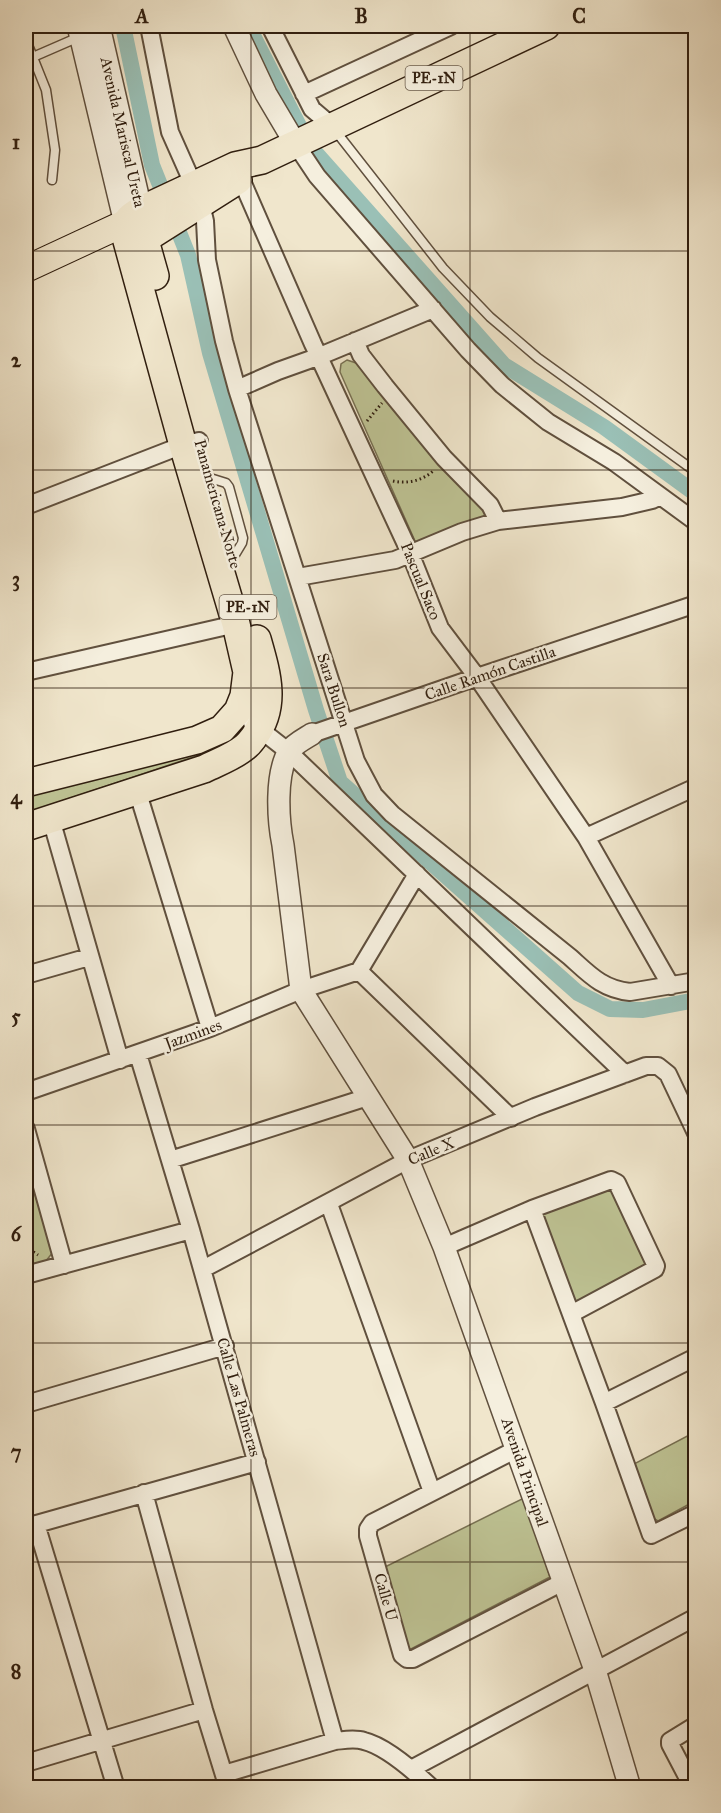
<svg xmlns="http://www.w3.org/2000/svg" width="721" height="1813" font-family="'IM FELL Great Primer',serif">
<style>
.green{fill:#bec394;stroke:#777052;stroke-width:1.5}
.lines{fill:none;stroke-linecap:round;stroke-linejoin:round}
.canal{stroke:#9ac0b6;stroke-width:16}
.service-casing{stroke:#60503e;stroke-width:11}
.minor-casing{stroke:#60503e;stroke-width:20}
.tertiary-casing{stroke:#60503e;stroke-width:24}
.primary-casing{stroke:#301e0f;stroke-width:28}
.trunk-casing{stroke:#301e0f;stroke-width:30}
.path{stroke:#301e0f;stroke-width:3;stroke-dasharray:1.5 3;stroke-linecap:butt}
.service{stroke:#f5efde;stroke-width:8}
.minor{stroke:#f5efde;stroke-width:16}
.tertiary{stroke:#f5efde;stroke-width:21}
.primary{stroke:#f0e6cc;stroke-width:26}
.trunk{stroke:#f0e6cc;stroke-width:27}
.grid{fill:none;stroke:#301e0f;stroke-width:1.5;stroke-opacity:0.55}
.labels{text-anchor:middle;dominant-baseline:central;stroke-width:5;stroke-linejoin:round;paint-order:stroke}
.shield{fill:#f5efde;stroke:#6b5d4d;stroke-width:1.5}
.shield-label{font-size:15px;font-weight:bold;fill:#301e0f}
.street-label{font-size:16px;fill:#301e0f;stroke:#f5efde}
.neatline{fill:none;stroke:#301e0f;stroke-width:2}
.grid-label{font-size:20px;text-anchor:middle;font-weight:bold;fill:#301e0f}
</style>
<rect width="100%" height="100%" fill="#f0e6cc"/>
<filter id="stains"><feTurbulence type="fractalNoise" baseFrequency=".00333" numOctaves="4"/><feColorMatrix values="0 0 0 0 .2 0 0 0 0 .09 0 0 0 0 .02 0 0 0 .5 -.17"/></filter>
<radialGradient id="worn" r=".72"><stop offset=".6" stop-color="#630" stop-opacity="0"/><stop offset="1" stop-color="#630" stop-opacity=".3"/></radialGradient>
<path class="green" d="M 347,360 L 356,363 L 429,449 L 490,517 L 418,543 L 415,541 L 340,372 L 341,364 Z
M 199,745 L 202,754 L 26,813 L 26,788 Z
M 26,1166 L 53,1252 L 42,1266 L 26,1270 Z
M 610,1188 L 645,1263 L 641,1270 L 577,1301 L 572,1299 L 540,1215 L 545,1210 Z
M 695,1432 L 695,1501 L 658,1521 L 653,1518 L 632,1465 Z
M 524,1498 L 550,1577 L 411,1649 L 405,1647 L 383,1568 Z"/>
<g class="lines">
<path class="canal" d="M 123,26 L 152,165 L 188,255 L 210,353 L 316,710 L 340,782 L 578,993 L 610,1009 L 643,1010 L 696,1000
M 248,26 L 299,126 L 314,151 L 504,365 L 604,427 L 696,494"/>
<defs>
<path id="service" d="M 26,40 L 46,90 L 55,150 L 52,180
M 33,57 L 79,37
M 334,129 L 443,268 L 490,317 L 538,358 L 696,472
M 210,478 L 226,483 L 229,487 L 243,538 L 242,543 L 233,558"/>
<path id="minor" d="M 149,26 L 170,132 L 194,186
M 270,26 L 312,109 L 332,126
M 304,94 L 451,26
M 295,143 L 317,176 L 468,350 L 502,385 L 548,422 L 614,462 L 696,522
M 241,179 L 313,344 L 410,553 L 440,628 L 477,677 L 586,837 L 671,986
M 201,204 L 205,221 L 207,260 L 224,341 L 237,389 L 356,761 L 374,795 L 392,814 L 570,957 C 589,974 602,989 630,992 L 696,981
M 355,341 L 361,355 L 385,386 L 444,458 L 490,505 L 498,521
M 237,389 L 278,371 L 320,356 L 433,309
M 26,506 L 183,445 L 199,441
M 298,577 L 395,560 L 462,532 L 498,521 L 622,507 L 652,500 L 660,496
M 26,672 L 236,624
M 252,723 L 289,752 L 625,1074
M 312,734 L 477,677 L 696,604
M 137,790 L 210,1028
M 51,819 L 120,1060
M 586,837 L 696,787
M 359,971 L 511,1118
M 359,971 L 417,874
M 26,975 L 89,957
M 138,1054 L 191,1230 L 335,1741
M 26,1092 L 210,1028 L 301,990 L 359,971
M 26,1129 L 64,1265
M 170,1160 L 368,1097
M 329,1204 L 432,1492
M 532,1209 L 604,1403 L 651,1535 L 696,1513
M 444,1247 L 532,1209 L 611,1180 L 617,1183 L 656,1266 L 655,1269 L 571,1314
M 203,1269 L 408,1160 L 535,1107 L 646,1066 L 658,1066 L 668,1074 L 696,1133
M 26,1275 L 191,1230
M 604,1403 L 696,1357
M 26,1404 L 225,1346
M 517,1449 L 372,1523 L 368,1529 L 368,1536 L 402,1655 L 407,1659 L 413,1659 L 563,1582
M 144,1493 L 204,1710 L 228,1788
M 36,1524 L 116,1788
M 26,1527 L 257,1462
M 26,1763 L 204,1710
M 411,1769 L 696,1617
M 224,1774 L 335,1741 C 345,1740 355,1738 364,1741 C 385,1746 416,1773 432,1788
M 693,1788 L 670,1744 L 670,1741 L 696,1725"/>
<path id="tertiary" d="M 78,26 L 125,223
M 99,26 L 144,222
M 234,26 L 266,94 L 295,143
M 312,734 C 304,739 294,744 289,751 C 275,774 278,820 283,845 L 301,990 L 408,1160 L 444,1247 L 595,1670 L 630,1788"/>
<path id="primary" d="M 26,269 L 125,223 L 141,233"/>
<path id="trunk" d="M 155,276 L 146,244 L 148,237 L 238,180
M 26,783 L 197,740 L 222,729 L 238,711 L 244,696 L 247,672 L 236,624 L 183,445 L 124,230 C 124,220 133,215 141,210 L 235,166 L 262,160 L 546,26
M 26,827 L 204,769 C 218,762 233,757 245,747 C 249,744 251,741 254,737 C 277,706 267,674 257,639"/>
</defs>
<use href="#service" class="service-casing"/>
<use href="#minor" class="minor-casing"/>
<use href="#tertiary" class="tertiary-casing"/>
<use href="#primary" class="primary-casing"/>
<use href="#trunk" class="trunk-casing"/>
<path class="path" d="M 367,421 L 382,403
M 393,481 C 407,484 423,481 434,470
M 26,1247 L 38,1255"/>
<use href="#service" class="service"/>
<use href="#minor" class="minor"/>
<use href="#tertiary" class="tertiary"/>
<use href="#primary" class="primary"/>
<use href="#trunk" class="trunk"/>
</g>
<path class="grid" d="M 251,26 L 251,1788M 470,26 L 470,1788M 26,251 L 696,251M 26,470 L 696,470M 26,688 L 696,688M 26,906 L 696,906M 26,1125 L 696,1125M 26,1343 L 696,1343M 26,1562 L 696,1562"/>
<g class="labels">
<g class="shield">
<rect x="405.5" y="66" width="57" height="24" rx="4.5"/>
<rect x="219.5" y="595" width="57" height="24" rx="4.5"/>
</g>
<g class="shield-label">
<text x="434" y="78">PE-1N</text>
<text x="248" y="607">PE-1N</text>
</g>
<g class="street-label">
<text transform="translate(123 132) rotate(77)">Avenida Mariscal Ureta</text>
<text transform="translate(218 504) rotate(74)">Panamericana Norte</text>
<text transform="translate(421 581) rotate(68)">Pascual Saco</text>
<text transform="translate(490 673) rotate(-19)">Calle Ramón Castilla</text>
<text transform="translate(334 690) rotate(72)">Sara Bullon</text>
<text transform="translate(193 1034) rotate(-20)">Jazmines</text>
<text transform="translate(431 1151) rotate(-23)">Calle X</text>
<text transform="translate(239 1397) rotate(74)">Calle Las Palmeras</text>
<text transform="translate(525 1472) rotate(71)">Avenida Principal</text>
<text transform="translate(386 1597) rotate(74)">Calle U</text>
</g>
</g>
<rect width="721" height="1813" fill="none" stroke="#f0e6cc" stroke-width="66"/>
<rect x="33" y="33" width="655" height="1747" class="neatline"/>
<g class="grid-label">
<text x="142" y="23">A</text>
<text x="361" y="23">B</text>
<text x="579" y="23">C</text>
<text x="16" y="149">1</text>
<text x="16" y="367">2</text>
<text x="16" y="586">3</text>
<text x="16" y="804">4</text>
<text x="16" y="1023">5</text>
<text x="16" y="1241">6</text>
<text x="16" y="1459">7</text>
<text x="16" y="1678">8</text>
</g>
<rect width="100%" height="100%" filter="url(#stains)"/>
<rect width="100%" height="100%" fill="url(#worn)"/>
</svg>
